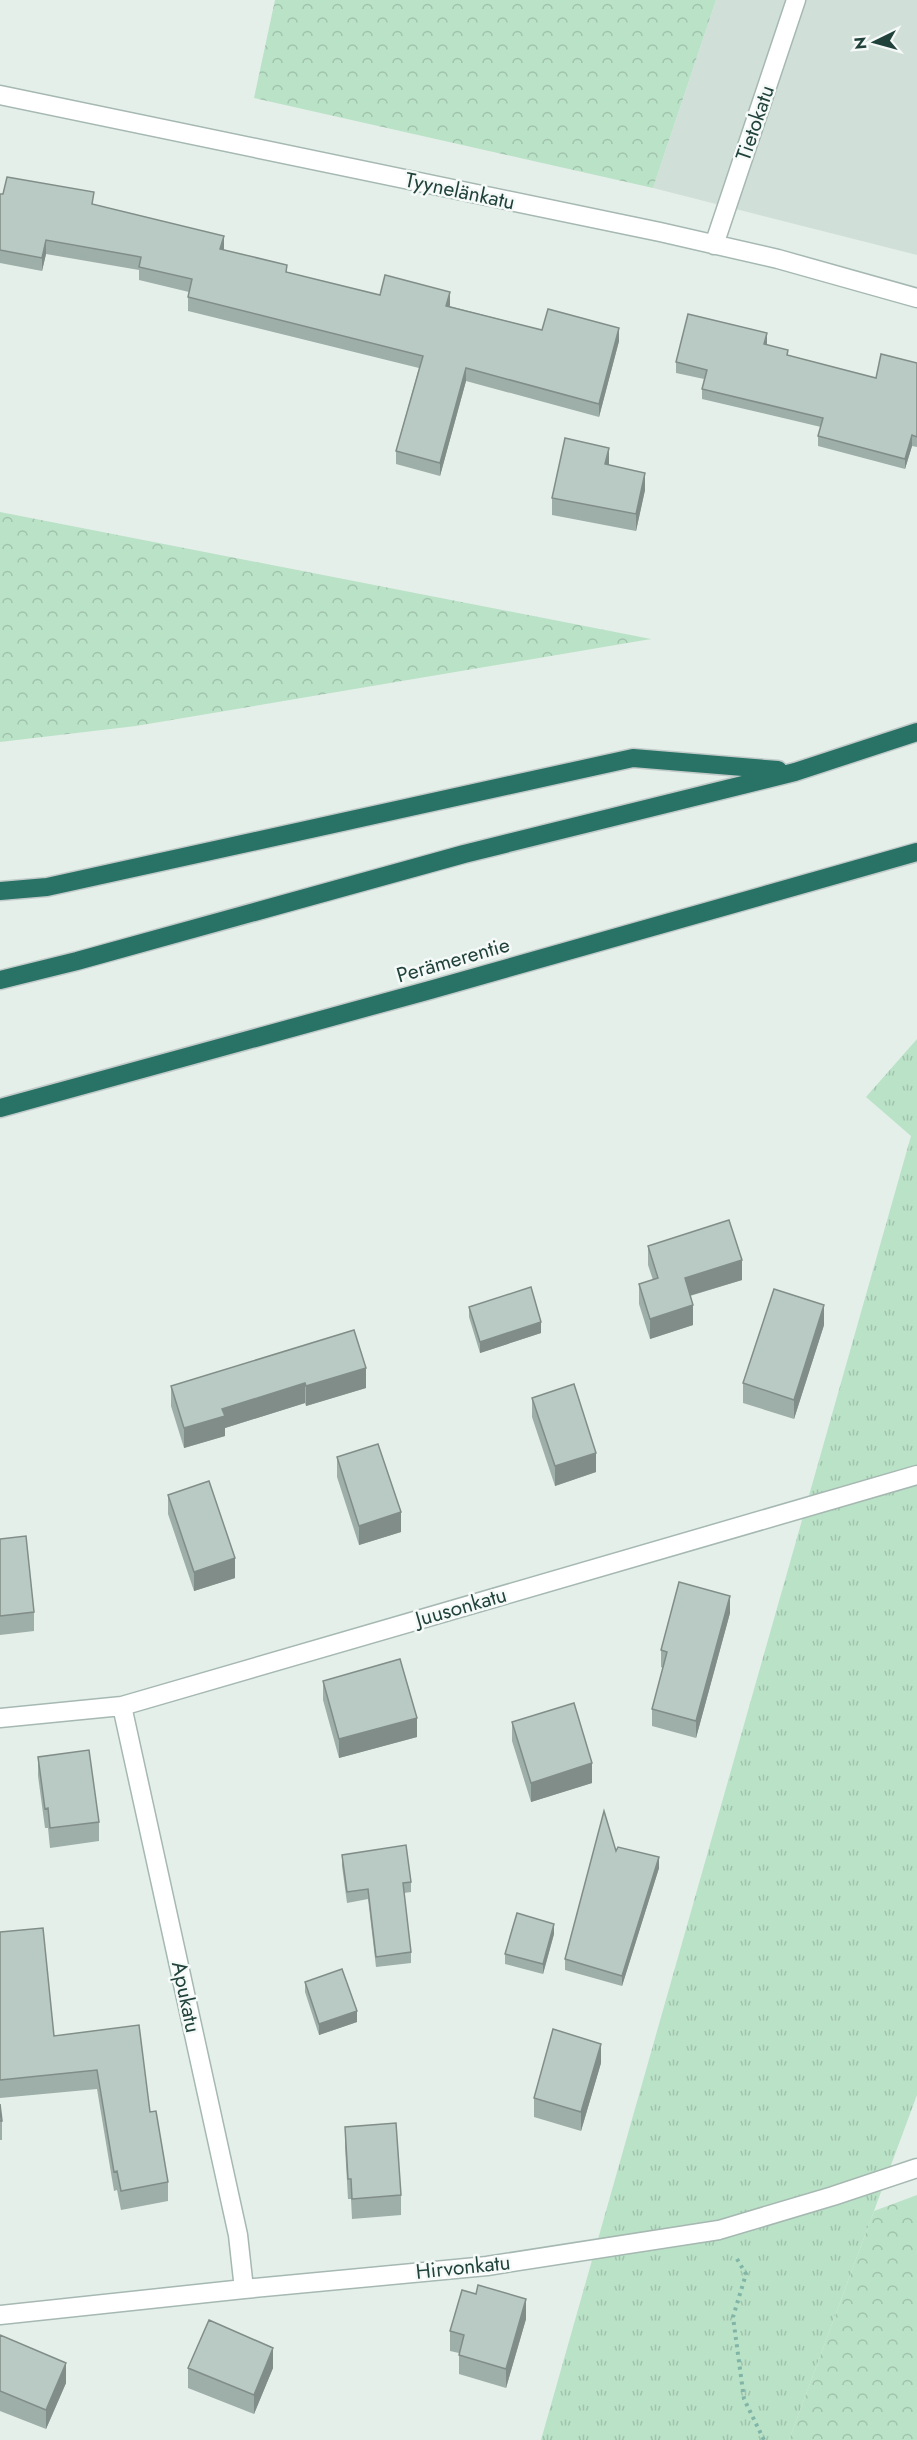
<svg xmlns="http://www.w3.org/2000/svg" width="917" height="2440" font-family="Jost,sans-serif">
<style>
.built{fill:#d1dfd9}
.grass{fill:url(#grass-tufts)}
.forest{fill:url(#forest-crowns)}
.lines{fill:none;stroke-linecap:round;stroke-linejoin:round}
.street-casing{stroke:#a6b8b2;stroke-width:21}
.highway-casing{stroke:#c1cac8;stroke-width:21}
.path{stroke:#81b5a7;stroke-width:4;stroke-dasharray:3 4.5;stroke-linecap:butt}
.street{stroke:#fff;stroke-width:18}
.highway{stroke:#297266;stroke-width:18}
.wall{fill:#9eaea8}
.shaded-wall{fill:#818d88}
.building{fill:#b8cac3;stroke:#818d88;stroke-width:1.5}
.labels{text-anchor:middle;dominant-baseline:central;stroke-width:5;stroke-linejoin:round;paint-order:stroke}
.street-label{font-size:21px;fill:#21423b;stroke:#f5faf8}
</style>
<defs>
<pattern id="grass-tufts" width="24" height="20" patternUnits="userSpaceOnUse" patternTransform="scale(1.5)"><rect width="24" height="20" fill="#bae2c7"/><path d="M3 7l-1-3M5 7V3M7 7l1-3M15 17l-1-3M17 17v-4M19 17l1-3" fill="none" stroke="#a0c3ac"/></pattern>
<pattern id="forest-crowns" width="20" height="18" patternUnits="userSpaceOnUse" patternTransform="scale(1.5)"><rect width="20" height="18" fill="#bae2c7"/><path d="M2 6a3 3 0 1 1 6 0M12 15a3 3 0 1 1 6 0" fill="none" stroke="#a0c3ac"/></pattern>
</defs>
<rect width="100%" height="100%" fill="#e4efea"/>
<path class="built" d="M 716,0 L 917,0 L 917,255 L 653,188 Z"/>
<path class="grass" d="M 917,1039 L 917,2095 L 789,2440 L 541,2440 L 911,1136 L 866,1097 Z"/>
<path class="forest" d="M 275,0 L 716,0 L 653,188 L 254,98 Z
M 0,512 L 651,639 L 136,726 L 0,742 Z
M 917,2195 L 917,2440 L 789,2440 L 874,2211 Z"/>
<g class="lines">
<defs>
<path id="street" d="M 0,95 L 660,232 L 778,259 L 917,298
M 714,245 L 796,0
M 122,1706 L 238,2235 L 244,2289
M 0,1718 L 122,1706 L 917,1475
M 0,2315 L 244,2289 L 487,2266 L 719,2230 L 833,2196 L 917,2168"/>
<path id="highway" d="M 0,891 L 47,887 L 633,758 L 778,770
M 0,980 L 77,961 L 464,854 L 795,772 L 917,732
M 0,1108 L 430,990 L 917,852"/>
</defs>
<use href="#street" class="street-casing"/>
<use href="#highway" class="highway-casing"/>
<path class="path" d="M 737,2259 L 746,2274 L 733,2317 L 744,2399 L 764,2440"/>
<use href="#street" class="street"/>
<use href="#highway" class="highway"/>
</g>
<path class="wall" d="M 0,194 L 94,204 L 287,272 L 380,295 L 450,305 L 449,306 L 542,330 L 619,341 L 599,417 L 466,381 L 440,476 L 396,464 L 396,451 L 419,368 L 188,311 L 188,297 L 189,292 L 139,280 L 139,270 L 46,254 L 42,271 L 0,263 Z
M 767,343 L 766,345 L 788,355 L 876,378 L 917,363 L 917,447 L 912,446 L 905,469 L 818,446 L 818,436 L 821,427 L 702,399 L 702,389 L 704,379 L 676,373 L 676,362 Z
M 609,465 L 645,490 L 636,531 L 552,515 L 552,498 Z
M 648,1246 L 742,1280 L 690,1296 L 693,1325 L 650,1339 L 639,1304 L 639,1284 L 653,1280 L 648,1265 Z
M 469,1307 L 541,1333 L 480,1353 L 469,1317 Z
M 824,1325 L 794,1419 L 743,1403 L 743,1383 Z
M 354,1330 L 366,1388 L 306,1406 L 305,1403 L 225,1428 L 225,1436 L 184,1448 L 171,1406 L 171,1386 Z
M 532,1398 L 596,1472 L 555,1486 L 532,1417 Z
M 337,1457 L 401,1532 L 359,1545 L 337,1477 Z
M 168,1495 L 235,1578 L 194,1591 L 168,1514 Z
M 0,1539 L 34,1612 L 34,1631 L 0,1635 Z
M 730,1613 L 696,1738 L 652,1726 L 652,1709 L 663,1668 L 661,1667 L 661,1650 Z
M 323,1681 L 417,1737 L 339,1758 L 323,1700 Z
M 512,1722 L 592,1783 L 531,1802 L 512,1741 Z
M 38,1757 L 99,1822 L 99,1841 L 50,1848 L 48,1828 L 45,1828 L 38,1776 Z
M 616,1851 L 659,1868 L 622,1986 L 565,1970 L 565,1959 Z
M 342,1855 L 411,1882 L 411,1892 L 404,1893 L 411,1952 L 411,1963 L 376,1967 L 368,1899 L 347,1903 L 342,1866 Z
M 0,1932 L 54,2036 L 139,2025 L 150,2112 L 168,2182 L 168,2201 L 121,2210 L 117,2190 L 114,2191 L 97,2089 L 0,2098 Z
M 554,1934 L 543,1974 L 505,1964 L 505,1954 Z
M 305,1982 L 357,2022 L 319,2035 L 305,1992 Z
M 601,2063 L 581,2131 L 534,2117 L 534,2098 Z
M 0,2104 L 2,2121 L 2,2140 L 0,2140 Z
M 345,2127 L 401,2195 L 401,2215 L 352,2219 L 351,2199 L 348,2199 L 345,2147 Z
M 526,2319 L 506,2388 L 459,2374 L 459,2353 L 450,2351 L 450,2331 Z
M 0,2336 L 66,2383 L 46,2429 L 0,2411 Z
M 188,2368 L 273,2368 L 254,2414 L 188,2388 Z"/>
<path class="shaded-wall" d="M 224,236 L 224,249 L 220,262 L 220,249 Z
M 46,240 L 46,254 L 42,271 L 42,258 Z
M 450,292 L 450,305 L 446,319 L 446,306 Z
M 619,328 L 619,341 L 599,417 L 599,404 Z
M 767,333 L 767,343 L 764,354 L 764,344 Z
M 466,368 L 466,381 L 440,476 L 440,463 Z
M 912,435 L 912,446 L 905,469 L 905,459 Z
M 609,448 L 609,464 L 605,481 L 605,464 Z
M 645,473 L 645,490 L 636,531 L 636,514 Z
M 742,1260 L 742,1280 L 685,1297 L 685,1278 Z
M 693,1305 L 693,1325 L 650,1339 L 650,1319 Z
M 824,1305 L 824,1325 L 794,1419 L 794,1400 Z
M 541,1322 L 541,1333 L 480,1353 L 480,1342 Z
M 366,1368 L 366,1388 L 306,1406 L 306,1386 Z
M 305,1383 L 305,1403 L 225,1428 L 225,1436 L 184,1448 L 184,1428 L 222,1409 Z
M 596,1453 L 596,1472 L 555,1486 L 555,1466 Z
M 401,1512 L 401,1532 L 359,1545 L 359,1526 Z
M 235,1558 L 235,1578 L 194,1591 L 194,1572 Z
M 730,1596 L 730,1613 L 696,1738 L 696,1721 Z
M 417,1718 L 417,1737 L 339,1758 L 339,1739 Z
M 592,1763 L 592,1783 L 531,1802 L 531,1783 Z
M 659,1857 L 659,1868 L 622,1986 L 622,1976 Z
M 554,1924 L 554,1934 L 543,1974 L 543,1964 Z
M 357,2011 L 357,2022 L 319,2035 L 319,2024 Z
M 601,2044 L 601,2063 L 581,2131 L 581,2112 Z
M 526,2299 L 526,2319 L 506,2388 L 506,2369 Z
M 273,2348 L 273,2368 L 254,2414 L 254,2395 Z
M 66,2363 L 66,2383 L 46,2429 L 46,2410 Z"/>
<path class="building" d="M 7,177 L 94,192 L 92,204 L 224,236 L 220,249 L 287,265 L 286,272 L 380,295 L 385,275 L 450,292 L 446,306 L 542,330 L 548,309 L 619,328 L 599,404 L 466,368 L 440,463 L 396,451 L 423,356 L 188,297 L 192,279 L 139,267 L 141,257 L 46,240 L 42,258 L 0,250 L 0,194 L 3,194 Z
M 688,314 L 767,333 L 764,344 L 788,350 L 787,355 L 876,378 L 881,354 L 917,363 L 917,437 L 912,435 L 905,459 L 818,436 L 823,418 L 702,389 L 707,370 L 676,362 Z
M 565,438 L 609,448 L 605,464 L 645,473 L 636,514 L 552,498 Z
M 729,1220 L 742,1260 L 685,1278 L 693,1305 L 650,1319 L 639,1284 L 658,1278 L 648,1246 Z
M 531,1287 L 541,1322 L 480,1342 L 469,1307 Z
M 774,1289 L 824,1305 L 794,1400 L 743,1383 Z
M 354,1330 L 366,1368 L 306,1386 L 305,1383 L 222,1409 L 225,1416 L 184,1428 L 171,1386 Z
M 574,1384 L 596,1453 L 555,1466 L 532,1398 Z
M 378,1444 L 401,1512 L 359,1526 L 337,1457 Z
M 209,1481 L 235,1558 L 194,1572 L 168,1495 Z
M 26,1536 L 34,1612 L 0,1616 L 0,1539 Z
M 679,1582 L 730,1596 L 696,1721 L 652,1709 L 667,1652 L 661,1650 Z
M 400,1659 L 417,1718 L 339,1739 L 323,1681 Z
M 574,1703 L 592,1763 L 531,1783 L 512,1722 Z
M 89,1750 L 99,1822 L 50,1828 L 48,1808 L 45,1809 L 38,1757 Z
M 604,1811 L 616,1851 L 618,1847 L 659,1857 L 622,1976 L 565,1959 Z
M 406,1845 L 411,1882 L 403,1883 L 411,1952 L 376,1957 L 368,1889 L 347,1892 L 342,1855 Z
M 517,1913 L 554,1924 L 543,1964 L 505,1954 Z
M 43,1928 L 54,2036 L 139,2025 L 150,2112 L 156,2111 L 168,2182 L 121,2191 L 117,2171 L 114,2172 L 97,2070 L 0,2080 L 0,1932 Z
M 342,1969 L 357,2011 L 319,2024 L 305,1982 Z
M 553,2029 L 601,2044 L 581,2112 L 534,2098 Z
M 0,2104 L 2,2121 L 0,2121 Z
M 396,2123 L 401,2195 L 352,2199 L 351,2179 L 348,2179 L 345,2127 Z
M 478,2285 L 526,2299 L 506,2369 L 459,2355 L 464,2335 L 450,2331 L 462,2290 L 476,2294 Z
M 209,2320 L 273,2348 L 254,2395 L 188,2368 Z
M 0,2335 L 66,2363 L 46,2410 L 0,2391 Z"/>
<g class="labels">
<g class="street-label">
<text transform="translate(755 123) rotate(-71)">Tietokatu</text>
<text transform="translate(460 191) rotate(12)">Tyynelänkatu</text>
<text transform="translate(453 960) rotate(-16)">Perämerentie</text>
<text transform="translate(461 1607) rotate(-16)">Juusonkatu</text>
<text transform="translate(186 1997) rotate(78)">Apukatu</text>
<text transform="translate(463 2267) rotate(-6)">Hirvonkatu</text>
</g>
</g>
<g transform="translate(875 42) rotate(265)" stroke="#f5faf8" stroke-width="4.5" paint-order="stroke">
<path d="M0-4.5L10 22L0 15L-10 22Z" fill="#21423b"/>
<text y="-9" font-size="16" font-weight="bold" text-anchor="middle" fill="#21423b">N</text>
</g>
</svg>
